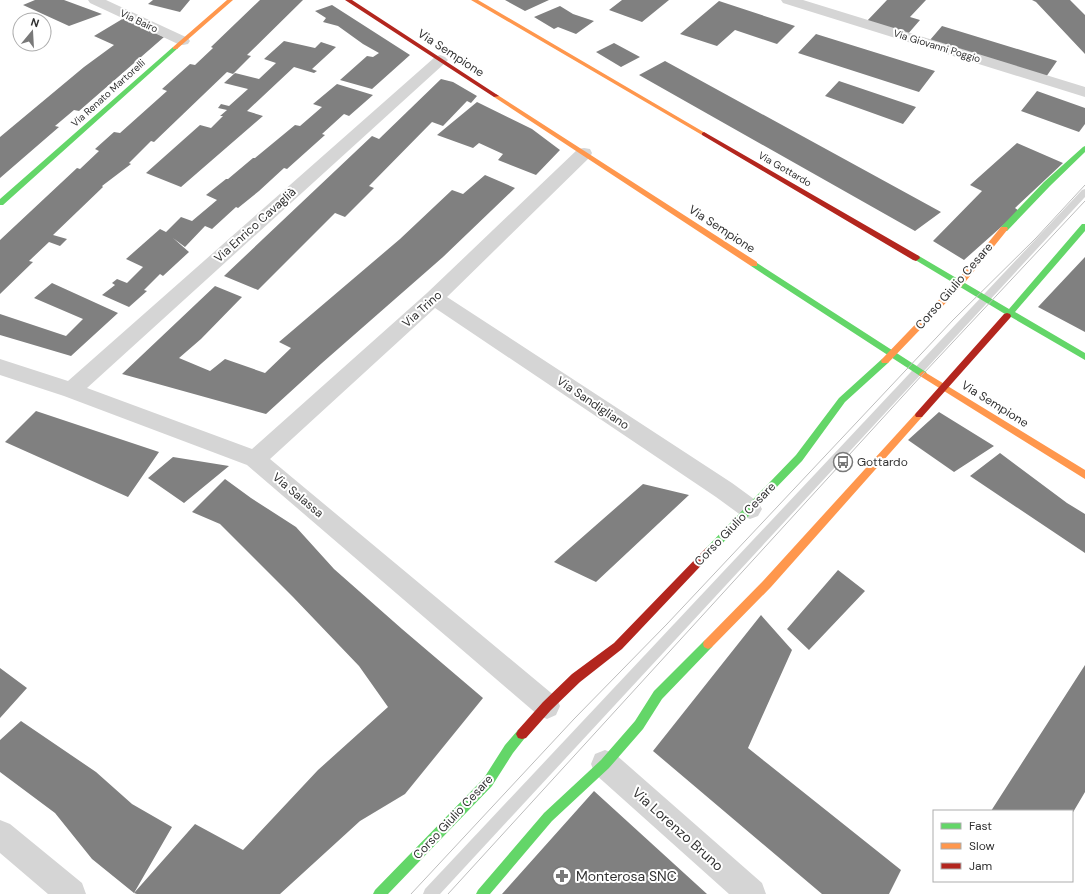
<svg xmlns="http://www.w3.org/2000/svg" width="1085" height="894" font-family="'DM Sans',sans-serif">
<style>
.building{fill:#808080}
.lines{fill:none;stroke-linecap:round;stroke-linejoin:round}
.lane{fill:#d5d5d5;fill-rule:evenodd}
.street{fill:#d5d5d5;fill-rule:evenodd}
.fast{fill:#63d668;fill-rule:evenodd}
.slow{fill:#ff974d;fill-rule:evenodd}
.jam{fill:#b3261e;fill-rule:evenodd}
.tram{stroke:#bdbdbd;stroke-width:1}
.labels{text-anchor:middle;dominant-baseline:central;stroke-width:4;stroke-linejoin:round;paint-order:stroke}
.far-street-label{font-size:10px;fill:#313131;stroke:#fff}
.street-label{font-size:12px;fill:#313131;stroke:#fff}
.poi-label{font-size:12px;fill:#313131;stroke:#fff;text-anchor:start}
.near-street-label{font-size:14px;fill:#313131;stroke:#fff}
.near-poi-label{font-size:14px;fill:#313131;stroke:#fff;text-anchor:start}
</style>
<rect width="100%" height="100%" fill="#fff"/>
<path class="building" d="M 35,0 L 64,0 L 102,14 L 69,26 L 23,5 Z
M 153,0 L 190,0 L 180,12 L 148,4 Z
M 260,0 L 303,0 L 247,55 L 251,56 L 233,74 L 227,72 L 154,142 L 151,141 L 129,163 L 131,164 L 102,186 L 103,187 L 53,235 L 67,239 L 60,246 L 49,242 L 29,261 L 33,262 L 0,294 L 0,240 L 77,168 L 80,169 L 99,151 L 95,149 L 114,132 L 120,133 L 167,91 L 162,89 L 190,64 L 195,65 L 213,48 L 211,47 Z
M 505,0 L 549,0 L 525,11 Z
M 622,0 L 669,0 L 642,22 L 609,10 Z
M 887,0 L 926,0 L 910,17 L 920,20 L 907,35 L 866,22 Z
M 1032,0 L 1070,0 L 1085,15 L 1085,54 L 1036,2 Z
M 719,1 L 795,26 L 777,44 L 735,30 L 717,46 L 680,34 Z
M 332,5 L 410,55 L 372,89 L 340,80 L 367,56 L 373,57 L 379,53 L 363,44 L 338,26 L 323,22 L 326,18 L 315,11 Z
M 560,6 L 573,14 L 594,21 L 576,34 L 558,27 L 554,29 L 534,17 Z
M 124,18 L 164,37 L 79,111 L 74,110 L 55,126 L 59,127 L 0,178 L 0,137 L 84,67 L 114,45 L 94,36 Z
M 942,26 L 1057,61 L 1046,77 L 930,40 Z
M 816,34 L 935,71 L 919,92 L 798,53 Z
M 284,41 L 315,48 L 321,42 L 336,47 L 312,69 L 317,71 L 314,73 L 294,67 L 247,111 L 263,116 L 181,187 L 146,173 L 200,125 L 211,128 L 223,116 L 220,116 L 227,110 L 218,108 L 221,104 L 229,106 L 248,89 L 224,83 L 235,73 L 259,79 L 276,63 L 264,59 Z
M 614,43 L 640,57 L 621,67 L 596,52 Z
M 665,61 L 941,212 L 915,231 L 639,75 Z
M 441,79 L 453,82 L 477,96 L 471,103 L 467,101 L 443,126 L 432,122 L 369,186 L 374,188 L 345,217 L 335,213 L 258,290 L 224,276 L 372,136 L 379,139 Z
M 839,81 L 916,107 L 903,124 L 825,96 Z
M 337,84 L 373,95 L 349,116 L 344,114 L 322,134 L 325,135 L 287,169 L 284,168 L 259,191 L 238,208 L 236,207 L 212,229 L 205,226 L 185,247 L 173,238 L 189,252 L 163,276 L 160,274 L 144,290 L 147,291 L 129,307 L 102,295 L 115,285 L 112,283 L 117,279 L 127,283 L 143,267 L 126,259 L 160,229 L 166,232 L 181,217 L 192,221 L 217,200 L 206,195 L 226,179 L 228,179 L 253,158 L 255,158 L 295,125 L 300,126 L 322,107 L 313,104 Z
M 1037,91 L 1085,108 L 1085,124 L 1079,132 L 1021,111 Z
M 477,102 L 532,129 L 560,150 L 536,175 L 498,160 L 503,154 L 479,143 L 473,148 L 437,135 Z
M 1017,143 L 1063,163 L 1015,208 L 1019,211 L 964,260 L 933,241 L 982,191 L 970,185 Z
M 485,175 L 515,188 L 443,257 L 322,363 L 266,414 L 122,374 L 215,286 L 242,297 L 201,339 L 179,358 L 210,371 L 225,359 L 265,373 L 291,348 L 279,342 L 400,239 L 452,190 L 463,194 Z
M 1085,257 L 1085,332 L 1038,307 Z
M 52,283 L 118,313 L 71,356 L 0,335 L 0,314 L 66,336 L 83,319 L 34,298 Z
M 36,411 L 159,452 L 128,497 L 5,442 Z
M 939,412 L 994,446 L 954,472 L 908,440 Z
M 1000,453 L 1067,503 L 1085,514 L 1085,553 L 970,476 Z
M 173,457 L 229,466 L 184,503 L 148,478 Z
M 225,479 L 251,498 L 296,527 L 334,569 L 402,629 L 483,698 L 405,794 L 360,821 L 280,894 L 137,894 L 134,893 L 195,824 L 243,850 L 318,770 L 388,707 L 359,666 L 293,597 L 220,524 L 192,512 Z
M 643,484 L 689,495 L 596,582 L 554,562 Z
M 838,570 L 865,591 L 809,650 L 787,629 Z
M 761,615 L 792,650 L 748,748 L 901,870 L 889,894 L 822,894 L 653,751 Z
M 1085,665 L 1085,792 L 1072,814 L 1072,811 L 991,811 Z
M 0,668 L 27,688 L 0,718 Z
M 21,721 L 96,772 L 132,804 L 172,827 L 134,893 L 92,859 L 55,813 L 0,772 L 0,740 Z
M 594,791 L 707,894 L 502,894 Z"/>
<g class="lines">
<path class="lane" d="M 1085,189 L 1085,197 L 440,894 L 423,894 L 425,889 L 1082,190 Z"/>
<path class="street" d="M 88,0 L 106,0 L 188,38 L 190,41 L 188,44 L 183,45 L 178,44 L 90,3 Z
M 781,0 L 803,0 L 1085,87 L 1085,97 L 783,3 Z
M 440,55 L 445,57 L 448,60 L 445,63 L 87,388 L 252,449 L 427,293 L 578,149 L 584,148 L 590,149 L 592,153 L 590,157 L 447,297 L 732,483 L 758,502 L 762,509 L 758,516 L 750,519 L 742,516 L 716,497 L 435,308 L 270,459 L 556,697 L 560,706 L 556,715 L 547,719 L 538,715 L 247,465 L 64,396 L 0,375 L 0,359 L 68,381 L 435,57 Z
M 605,750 L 615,754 L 762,883 L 766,894 L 729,894 L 595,774 L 591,764 L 595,754 Z
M 0,820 L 10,824 L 82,883 L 86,894 L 48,894 L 0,853 Z"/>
<path class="fast" d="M 173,47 L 178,48 L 3,205 L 0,205 L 0,199 Z
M 1085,146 L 1085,152 L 1050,186 L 1007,231 L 1001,231 L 1001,227 L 1044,182 L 1083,147 Z
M 1082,224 L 1085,224 L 1085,231 L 1015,312 L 1085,353 L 1085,360 L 1011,317 L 1007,319 L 1004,318 L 1003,316 L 1005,314 L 912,258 L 916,255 L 919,256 L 1009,309 Z
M 754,261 L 926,372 L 927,374 L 926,376 L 920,376 L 751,266 L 751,262 Z
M 885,358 L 888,359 L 889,361 L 888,363 L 845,402 L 802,461 L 712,554 L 709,555 L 706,554 L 704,551 L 706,548 L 796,455 L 839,398 L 882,359 Z
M 708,639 L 712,641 L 713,644 L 712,647 L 662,699 L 643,729 L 609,768 L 552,821 L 490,894 L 476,894 L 478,890 L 544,813 L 601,760 L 635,721 L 654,691 L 704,641 Z
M 522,729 L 526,730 L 528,734 L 513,753 L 492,786 L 388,894 L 373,894 L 375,890 L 484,778 L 505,745 L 518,730 Z"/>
<path class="slow" d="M 227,0 L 233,0 L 177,49 L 173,49 L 173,47 Z
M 471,0 L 478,0 L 707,134 L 706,135 L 702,135 Z
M 496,94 L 757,262 L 757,266 L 751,266 L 494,97 L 494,95 Z
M 1001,227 L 1007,227 L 1008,229 L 962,286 L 888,363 L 882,363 L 881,361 L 882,359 L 956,282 Z
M 923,371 L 1085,470 L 1085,479 L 920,376 L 919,374 Z
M 919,412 L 923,415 L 922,417 L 771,587 L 712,647 L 708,649 L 704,647 L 703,644 L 704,641 L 763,581 L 916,413 Z"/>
<path class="jam" d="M 345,0 L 352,0 L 499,96 L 494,97 Z
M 704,132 L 919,256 L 920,258 L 916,261 L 913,260 L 702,135 L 702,133 Z
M 1007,313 L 1010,314 L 1011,316 L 1010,318 L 922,417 L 916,417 L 915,415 L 916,413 L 1004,314 Z
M 709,547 L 712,548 L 714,551 L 712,554 L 622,649 L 580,682 L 551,710 L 526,738 L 522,739 L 518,738 L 516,734 L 518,730 L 543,702 L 572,674 L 614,643 L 706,548 Z"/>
<path class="tram" d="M 411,894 L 574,719 L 667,624 L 953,320 L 1036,238 L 1085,185
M 448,894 L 923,374 L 1085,201"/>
</g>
<defs>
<symbol id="bus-ring" viewBox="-11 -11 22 22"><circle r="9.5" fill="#fff" stroke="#797979" stroke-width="1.5"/><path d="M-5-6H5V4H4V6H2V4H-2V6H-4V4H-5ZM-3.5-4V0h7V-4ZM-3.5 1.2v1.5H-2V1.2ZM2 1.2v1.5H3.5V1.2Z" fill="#797979"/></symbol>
<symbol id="pharmacy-ring" viewBox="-11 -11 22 22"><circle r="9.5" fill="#fff" stroke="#797979" stroke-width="1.5"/><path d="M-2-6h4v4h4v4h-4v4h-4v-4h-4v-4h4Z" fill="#797979"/></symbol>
</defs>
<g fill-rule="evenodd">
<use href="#bus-ring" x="832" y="451" width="22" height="22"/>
<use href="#pharmacy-ring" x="551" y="865" width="22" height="22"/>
</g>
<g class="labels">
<g class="far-street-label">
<text transform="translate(139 21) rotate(25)">Via Bairo</text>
<text transform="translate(937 46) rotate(17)">Via Giovanni Poggio</text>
<text transform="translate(108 93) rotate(-42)">Via Renato Martorelli</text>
<text transform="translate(785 169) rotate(30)">Via Gottardo</text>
</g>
<g class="street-label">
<text transform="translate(451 53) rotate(33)">Via Sempione</text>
<text transform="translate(255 225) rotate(-42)">Via Enrico Cavaglià</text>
<text transform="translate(722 229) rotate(33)">Via Sempione</text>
<text transform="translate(954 286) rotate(-49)">Corso Giulio Cesare</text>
<text transform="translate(422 309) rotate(-42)">Via Trino</text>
<text transform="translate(593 403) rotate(34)">Via Sandigliano</text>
<text transform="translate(995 404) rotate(32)">Via Sempione</text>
<text transform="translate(298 495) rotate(40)">Via Salassa</text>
<text transform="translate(735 524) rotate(-46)">Corso Giulio Cesare</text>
<text transform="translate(453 817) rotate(-47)">Corso Giulio Cesare</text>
</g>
<g class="poi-label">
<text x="857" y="462">Gottardo</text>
</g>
<g class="near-street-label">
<text transform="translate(678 829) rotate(42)">Via Lorenzo Bruno</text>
</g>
<g class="near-poi-label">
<text x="576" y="876">Monterosa SNC</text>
</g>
</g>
<rect x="933" y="810" width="140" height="72" fill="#ffffff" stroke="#adadad"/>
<rect x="941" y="823" width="20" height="6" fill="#63d668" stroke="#adadad"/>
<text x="969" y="830" font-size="12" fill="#313131">Fast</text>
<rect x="941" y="843" width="20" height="6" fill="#ff974d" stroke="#adadad"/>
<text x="969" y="850" font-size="12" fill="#313131">Slow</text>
<rect x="941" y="863" width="20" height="6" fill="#b3261e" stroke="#adadad"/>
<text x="969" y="870" font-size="12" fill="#313131">Jam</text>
<g transform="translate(32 32) rotate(18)"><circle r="19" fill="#ffffff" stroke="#adadad"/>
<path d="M0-3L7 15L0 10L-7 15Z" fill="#797979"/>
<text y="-6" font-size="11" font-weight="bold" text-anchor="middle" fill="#313131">N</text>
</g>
</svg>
